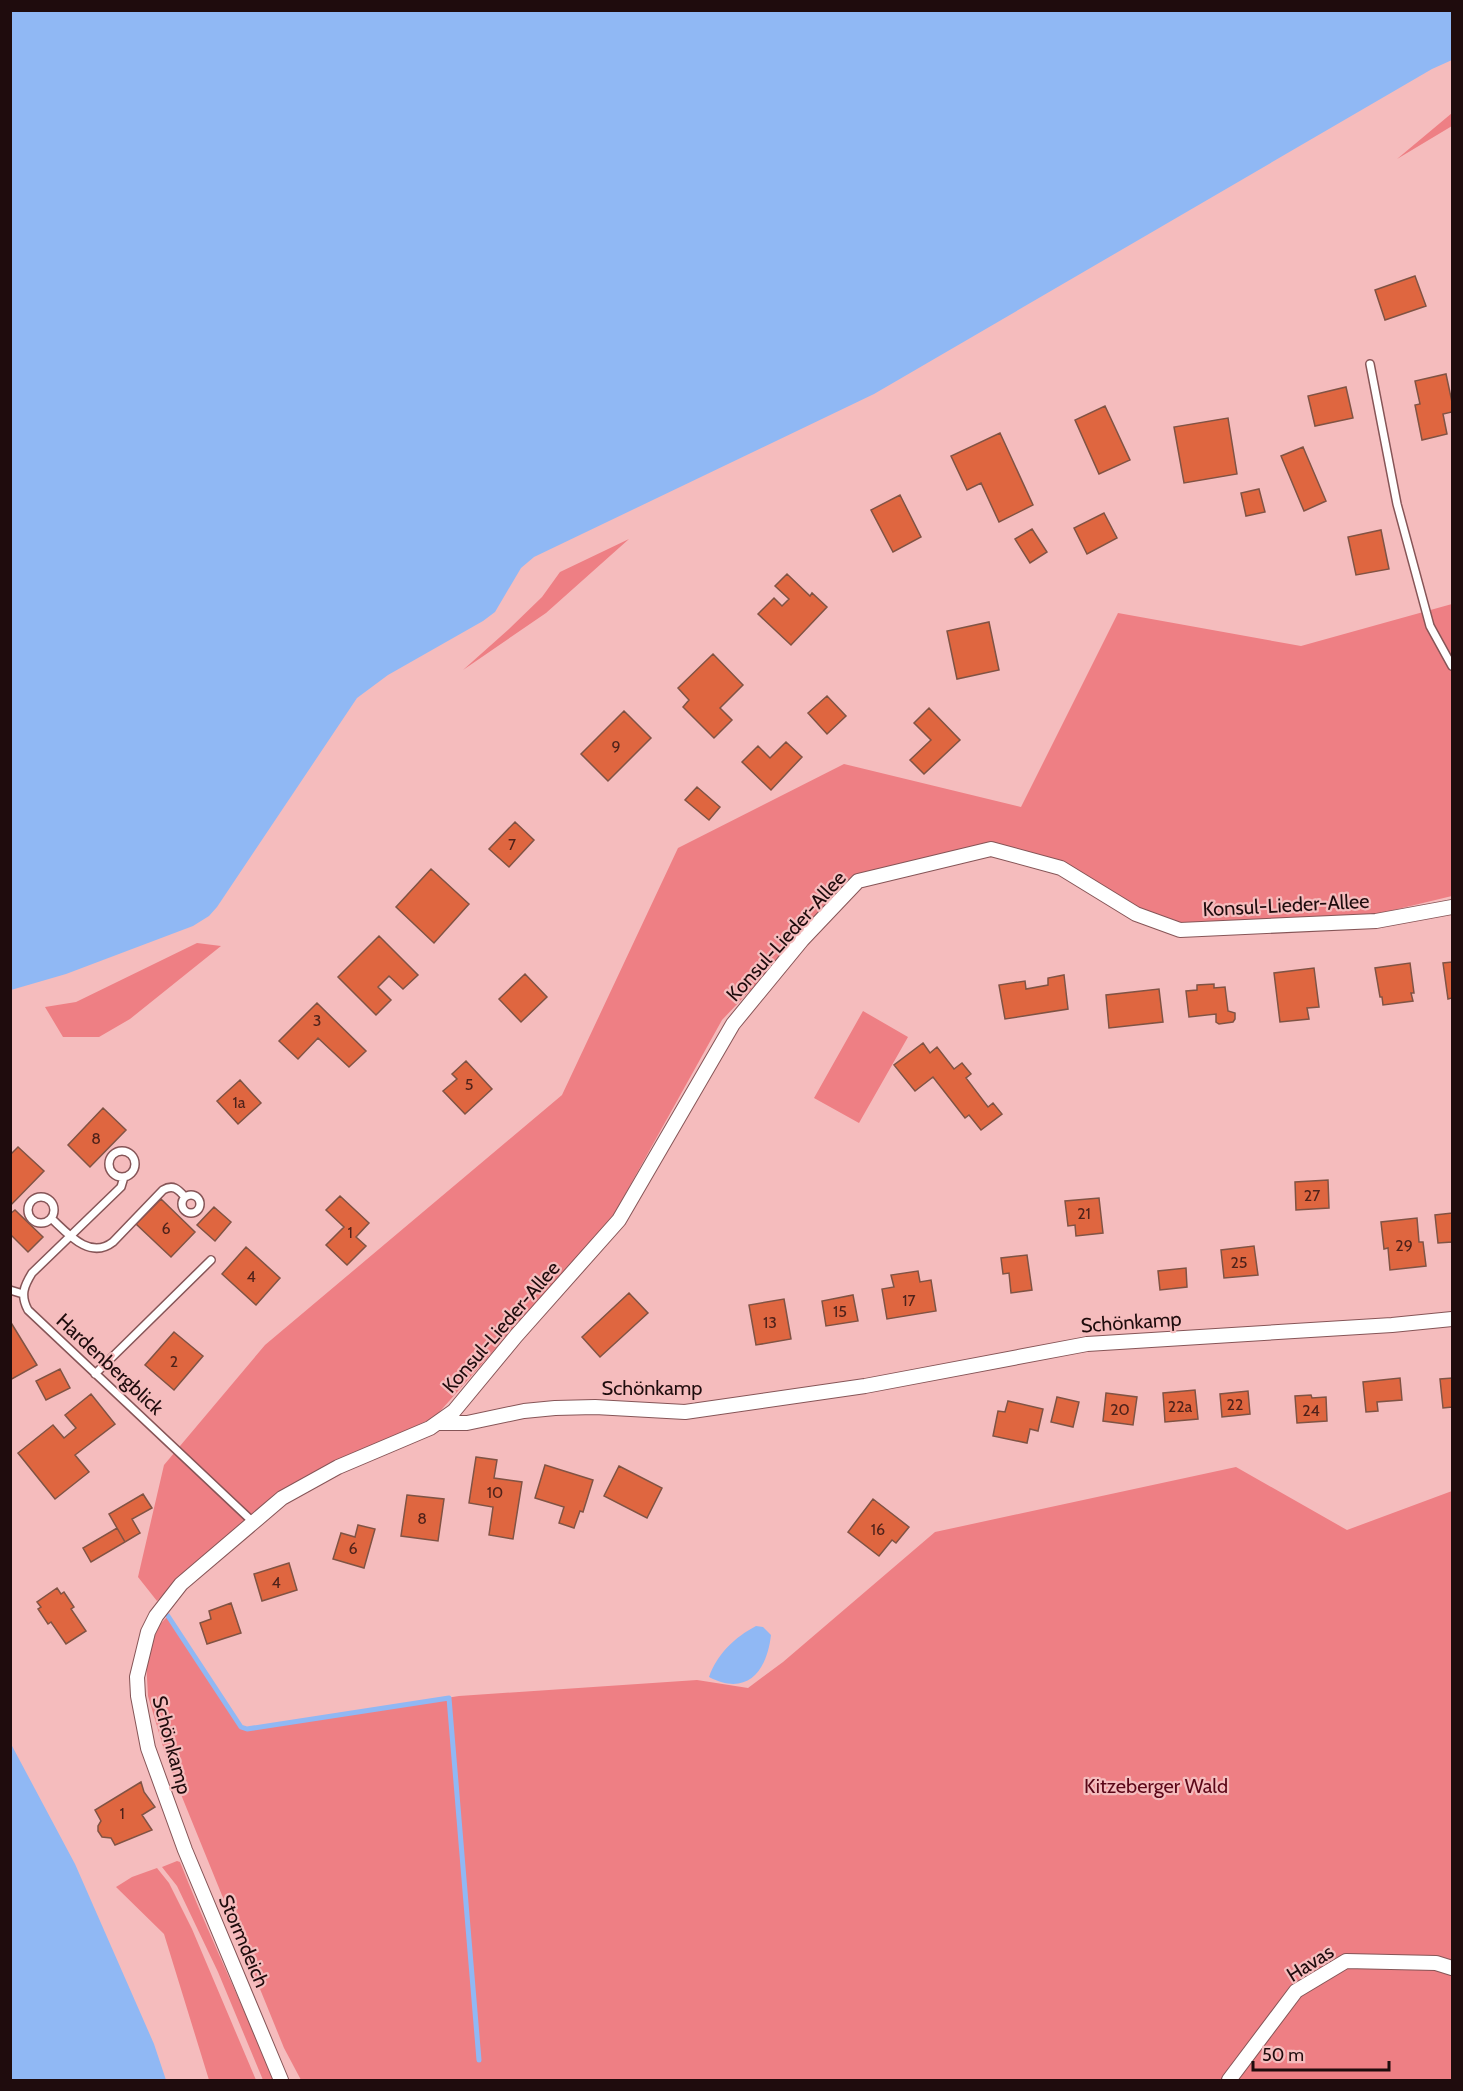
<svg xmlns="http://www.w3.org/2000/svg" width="1463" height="2091" font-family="Cabin,sans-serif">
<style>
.green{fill:#ee7f84}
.water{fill:#90b8f4}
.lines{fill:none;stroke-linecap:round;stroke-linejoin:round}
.stream{stroke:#90b8f4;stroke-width:5}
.building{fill:#df6640;stroke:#805344;stroke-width:1.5}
.lane-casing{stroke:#865557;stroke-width:10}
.street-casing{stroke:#865557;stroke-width:16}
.lane{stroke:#fff;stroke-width:7}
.street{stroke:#fff;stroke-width:14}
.labels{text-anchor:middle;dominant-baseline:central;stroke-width:4.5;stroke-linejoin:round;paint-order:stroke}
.number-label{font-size:16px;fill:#4f221a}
.street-label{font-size:20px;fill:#1f0c0d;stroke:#f5bcbd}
.park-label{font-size:20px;fill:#5b0718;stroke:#f5bcbd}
</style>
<rect width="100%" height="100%" fill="#f5bcbd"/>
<path class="green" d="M 1452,113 L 1452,126 L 1397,159 Z
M 629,539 L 546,613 L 463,670 L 509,629 L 542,597 L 560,572 Z
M 1452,604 L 1452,896 L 1373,915 L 1180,923 L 1136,907 L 991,845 L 858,877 L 722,1020 L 613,1216 L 435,1417 L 317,1472 L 253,1515 L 157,1601 L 138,1577 L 164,1465 L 265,1345 L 562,1095 L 678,848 L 844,764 L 1021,807 L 1118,613 L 1301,646 Z
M 197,943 L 221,946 L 130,1019 L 99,1037 L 63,1037 L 45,1007 L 76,1002 Z
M 863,1011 L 908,1037 L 859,1123 L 814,1098 Z
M 1236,1467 L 1347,1530 L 1452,1491 L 1452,2080 L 301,2080 L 284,2048 L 167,1760 L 148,1696 L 146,1659 L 159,1625 L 168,1616 L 241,1727 L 247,1729 L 459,1696 L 697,1680 L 748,1688 L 783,1662 L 935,1532 Z
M 177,1861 L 180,1862 C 209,1936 244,2007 273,2080 L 263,2080 L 218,1972 L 177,1886 L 162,1867 Z
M 157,1868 L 169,1883 L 192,1929 L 256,2080 L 209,2080 L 164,1934 L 116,1887 L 132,1877 Z"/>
<path class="water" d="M 11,10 L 1452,10 L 1452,60 L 1432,69 L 874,394 L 534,557 L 521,568 L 495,612 L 483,621 L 388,675 L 357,698 L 217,907 L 209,916 L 193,926 L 66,974 L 11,990 Z
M 756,1626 L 763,1627 L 771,1635 C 767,1671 747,1697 709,1677 C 717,1654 735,1637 756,1626 Z
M 11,1744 L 75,1864 L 154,2044 L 166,2080 L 11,2080 Z"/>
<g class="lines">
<path class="stream" d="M 168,1616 L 241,1727 L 247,1729 L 449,1698 L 479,2060"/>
</g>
<path class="building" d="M 1415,276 L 1426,306 L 1385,320 L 1375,290 Z
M 1446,374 L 1452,402 L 1452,412 L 1443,414 L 1447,434 L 1422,440 L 1415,405 L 1420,404 L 1415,381 Z
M 1346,387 L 1353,418 L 1315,426 L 1308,396 Z
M 1105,406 L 1130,460 L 1099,474 L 1075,420 Z
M 1228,418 L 1237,474 L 1184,483 L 1174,427 Z
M 1000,433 L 1033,505 L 999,522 L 981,483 L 967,490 L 951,456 Z
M 1303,447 L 1326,501 L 1304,511 L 1281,456 Z
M 1259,489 L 1265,512 L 1246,516 L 1241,493 Z
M 900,495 L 921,537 L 893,552 L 871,510 Z
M 1104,513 L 1117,538 L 1087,554 L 1074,528 Z
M 1032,529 L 1047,552 L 1030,563 L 1015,539 Z
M 1381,530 L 1389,569 L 1356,575 L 1348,537 Z
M 787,574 L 810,596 L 812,593 L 827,607 L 791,645 L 758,614 L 774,598 L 782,606 L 789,599 L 775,586 Z
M 989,622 L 999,670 L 957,679 L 947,631 Z
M 713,654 L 743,685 L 720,708 L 732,720 L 714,738 L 683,707 L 689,700 L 678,688 Z
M 827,696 L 846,716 L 827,734 L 808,713 Z
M 929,708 L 960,740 L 924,774 L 910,760 L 931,740 L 914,723 Z
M 624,711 L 651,738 L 608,781 L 581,754 Z
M 786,742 L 802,757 L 771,790 L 742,762 L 758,746 L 770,758 Z
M 697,787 L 720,807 L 709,820 L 685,800 Z
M 515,822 L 534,840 L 509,867 L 489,849 Z
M 431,869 L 469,904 L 434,943 L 396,907 Z
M 379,936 L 418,975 L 403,989 L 389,976 L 378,987 L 391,1000 L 376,1015 L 338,977 Z
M 1452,962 L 1452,998 L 1448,999 L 1443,963 Z
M 1410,963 L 1414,993 L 1411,993 L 1413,1001 L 1383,1005 L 1382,997 L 1380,997 L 1375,968 Z
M 1314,968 L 1319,1007 L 1307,1008 L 1309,1019 L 1280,1022 L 1274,973 Z
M 525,974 L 547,997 L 521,1022 L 499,999 Z
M 1064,975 L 1068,1009 L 1005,1019 L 999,985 L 1025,981 L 1026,989 L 1048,985 L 1048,978 Z
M 1214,984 L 1214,988 L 1225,987 L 1228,1011 L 1235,1013 L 1235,1019 L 1233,1022 L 1219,1024 L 1216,1022 L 1216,1014 L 1189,1017 L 1186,991 L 1197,990 L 1197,985 Z
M 1159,989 L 1163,1022 L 1109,1028 L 1106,995 Z
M 317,1003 L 366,1051 L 349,1067 L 318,1038 L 298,1059 L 279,1041 Z
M 923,1043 L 930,1053 L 937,1047 L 954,1069 L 962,1063 L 971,1074 L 966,1078 L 988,1107 L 993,1103 L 1002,1114 L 981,1130 L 969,1115 L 965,1118 L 933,1077 L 915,1091 L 894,1065 Z
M 466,1061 L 492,1089 L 465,1114 L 443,1091 L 457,1079 L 452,1074 Z
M 240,1080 L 261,1103 L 238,1124 L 217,1101 Z
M 103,1108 L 126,1130 L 90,1167 L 68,1145 Z
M 18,1147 L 44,1171 L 10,1206 L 10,1155 Z
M 1328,1180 L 1329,1208 L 1296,1210 L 1295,1182 Z
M 340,1196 L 369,1223 L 356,1237 L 366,1246 L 347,1265 L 326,1245 L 344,1227 L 326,1210 Z
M 1099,1198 L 1103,1233 L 1076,1236 L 1075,1225 L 1068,1226 L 1065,1201 Z
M 161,1199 L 195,1232 L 171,1257 L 136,1224 Z
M 214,1207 L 231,1222 L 215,1241 L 197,1225 Z
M 15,1210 L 43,1237 L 28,1252 L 10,1234 L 10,1214 Z
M 1452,1213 L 1452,1242 L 1438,1243 L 1435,1215 Z
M 1417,1218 L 1419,1242 L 1423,1242 L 1426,1266 L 1390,1270 L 1388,1248 L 1384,1249 L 1381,1222 Z
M 1254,1246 L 1258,1275 L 1224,1278 L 1221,1250 Z
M 246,1247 L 280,1278 L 256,1305 L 222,1274 Z
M 1027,1255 L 1032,1290 L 1011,1293 L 1009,1273 L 1003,1274 L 1001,1258 Z
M 1186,1268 L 1187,1287 L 1160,1290 L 1158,1271 Z
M 918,1271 L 920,1282 L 931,1280 L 936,1311 L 887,1319 L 882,1289 L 894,1287 L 891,1275 Z
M 629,1293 L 648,1313 L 600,1357 L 582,1337 Z
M 853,1295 L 858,1321 L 826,1326 L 822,1301 Z
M 784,1299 L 791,1339 L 756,1345 L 749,1305 Z
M 10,1321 L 37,1365 L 10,1380 Z
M 174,1332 L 203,1356 L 174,1390 L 145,1365 Z
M 60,1369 L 70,1388 L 46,1400 L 36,1381 Z
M 1400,1378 L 1402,1400 L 1377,1402 L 1378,1411 L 1366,1412 L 1363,1382 Z
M 1452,1378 L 1452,1407 L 1443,1408 L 1440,1379 Z
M 1195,1390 L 1198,1419 L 1165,1422 L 1163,1393 Z
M 1248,1391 L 1250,1414 L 1222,1417 L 1220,1394 Z
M 1106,1393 L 1137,1397 L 1133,1425 L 1103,1421 Z
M 91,1394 L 115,1424 L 75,1455 L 89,1472 L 55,1499 L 18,1453 L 53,1425 L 64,1438 L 76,1428 L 65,1415 Z
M 1311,1395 L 1312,1398 L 1326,1397 L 1327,1421 L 1297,1423 L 1295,1396 Z
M 1057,1397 L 1079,1402 L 1073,1427 L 1051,1422 Z
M 1008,1401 L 1043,1409 L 1038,1431 L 1030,1429 L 1027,1443 L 993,1436 L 998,1411 L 1005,1412 Z
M 476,1457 L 497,1460 L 494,1478 L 522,1482 L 513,1539 L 489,1535 L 493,1507 L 469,1503 Z
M 545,1465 L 593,1480 L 583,1512 L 580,1511 L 574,1528 L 559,1523 L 564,1507 L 535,1498 Z
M 619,1466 L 662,1488 L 647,1518 L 604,1496 Z
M 143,1494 L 152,1508 L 132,1519 L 140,1533 L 125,1542 L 109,1514 Z
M 407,1495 L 444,1499 L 438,1541 L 401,1536 Z
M 873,1499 L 909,1527 L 896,1543 L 892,1540 L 879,1556 L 848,1532 Z
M 358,1525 L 375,1529 L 364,1568 L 333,1559 L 341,1533 L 355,1537 Z
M 117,1528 L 125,1542 L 91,1562 L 83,1548 Z
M 289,1563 L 297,1590 L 262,1601 L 254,1574 Z
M 57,1588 L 61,1594 L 64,1592 L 74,1607 L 71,1609 L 86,1631 L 66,1644 L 51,1622 L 48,1624 L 38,1609 L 41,1607 L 37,1602 Z
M 231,1603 L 241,1633 L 207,1644 L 200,1623 L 211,1619 L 209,1611 Z
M 141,1782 L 144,1792 L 155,1807 L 142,1815 L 152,1830 L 115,1845 L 111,1838 L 102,1837 L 98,1831 L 98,1826 L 101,1821 L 95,1810 Z"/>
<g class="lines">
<defs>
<path id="lane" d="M 1370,364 L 1397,504 L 1430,626 L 1452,666
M109 1164a13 13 0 1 1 26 0a13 13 0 1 1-26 0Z
M 124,1177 L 121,1187 L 32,1273 C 24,1286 20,1295 28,1310 L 253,1522
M182 1204a9 9 0 1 1 18 0a9 9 0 1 1-18 0Z
M28 1210a13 13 0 1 1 26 0a13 13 0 1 1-26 0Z
M 52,1219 C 68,1234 90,1260 113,1242 L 163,1190 C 173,1184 178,1189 185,1197
M 10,1290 L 23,1294
M 95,1374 L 211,1260"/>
<path id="street" d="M 440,1423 L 467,1423 L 524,1411 L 555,1408 L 595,1407 L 685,1412 L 865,1386 L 1087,1344 L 1392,1325 L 1452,1319
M 281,2080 L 185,1850 L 148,1748 L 138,1696 L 137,1677 L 148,1632 L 156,1616 L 181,1584 L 282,1498 L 338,1467 L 430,1428 L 454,1411 L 516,1336 L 619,1220 L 733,1024 L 802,940 L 858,881 L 991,849 L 1061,868 L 1136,914 L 1180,930 L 1376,921 L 1452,907
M 1229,2080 L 1296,1991 L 1346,1961 L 1436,1963 L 1452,1968"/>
</defs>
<use href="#lane" class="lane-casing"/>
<use href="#street" class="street-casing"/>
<use href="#lane" class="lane"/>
<use href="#street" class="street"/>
</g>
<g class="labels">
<g class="number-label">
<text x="616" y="746">9</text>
<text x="512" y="844">7</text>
<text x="317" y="1020">3</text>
<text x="469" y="1084">5</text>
<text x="239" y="1102">1a</text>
<text x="96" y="1138">8</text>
<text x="1312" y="1195">27</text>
<text x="1084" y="1213">21</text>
<text x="166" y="1228">6</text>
<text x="350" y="1232">1</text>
<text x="1404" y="1245">29</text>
<text x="1239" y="1262">25</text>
<text x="251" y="1276">4</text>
<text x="909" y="1300">17</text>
<text x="840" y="1311">15</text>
<text x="770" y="1322">13</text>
<text x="174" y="1361">2</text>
<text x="1235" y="1404">22</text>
<text x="1180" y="1406">22a</text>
<text x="1120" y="1409">20</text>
<text x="1311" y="1410">24</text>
<text x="495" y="1492">10</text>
<text x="422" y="1518">8</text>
<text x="878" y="1529">16</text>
<text x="353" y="1548">6</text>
<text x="276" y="1582">4</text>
<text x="122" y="1813">1</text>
</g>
<g class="street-label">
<text transform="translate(1286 905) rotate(-3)">Konsul-Lieder-Allee</text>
<text transform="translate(786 936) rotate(-48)">Konsul-Lieder-Allee</text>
<text transform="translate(1131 1322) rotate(-4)">Schönkamp</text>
<text transform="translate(501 1327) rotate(-49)">Konsul-Lieder-Allee</text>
<text transform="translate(110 1364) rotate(43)">Hardenbergblick</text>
<text x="652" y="1388">Schönkamp</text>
<text transform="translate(172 1745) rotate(75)">Schönkamp</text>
<text transform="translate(244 1941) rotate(67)">Stormdeich</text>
<text transform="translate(1310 1963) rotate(-32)">Havas</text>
</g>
<g class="park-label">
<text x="1156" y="1786">Kitzeberger Wald</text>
</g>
</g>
<rect width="1463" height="2091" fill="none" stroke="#1f0c0d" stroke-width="24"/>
<path d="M1253 2061v9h136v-9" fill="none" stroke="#1f0c0d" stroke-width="3"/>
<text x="1262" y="2061" font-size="18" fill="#1f0c0d" stroke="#f5bcbd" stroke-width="4.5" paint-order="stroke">50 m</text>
</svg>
